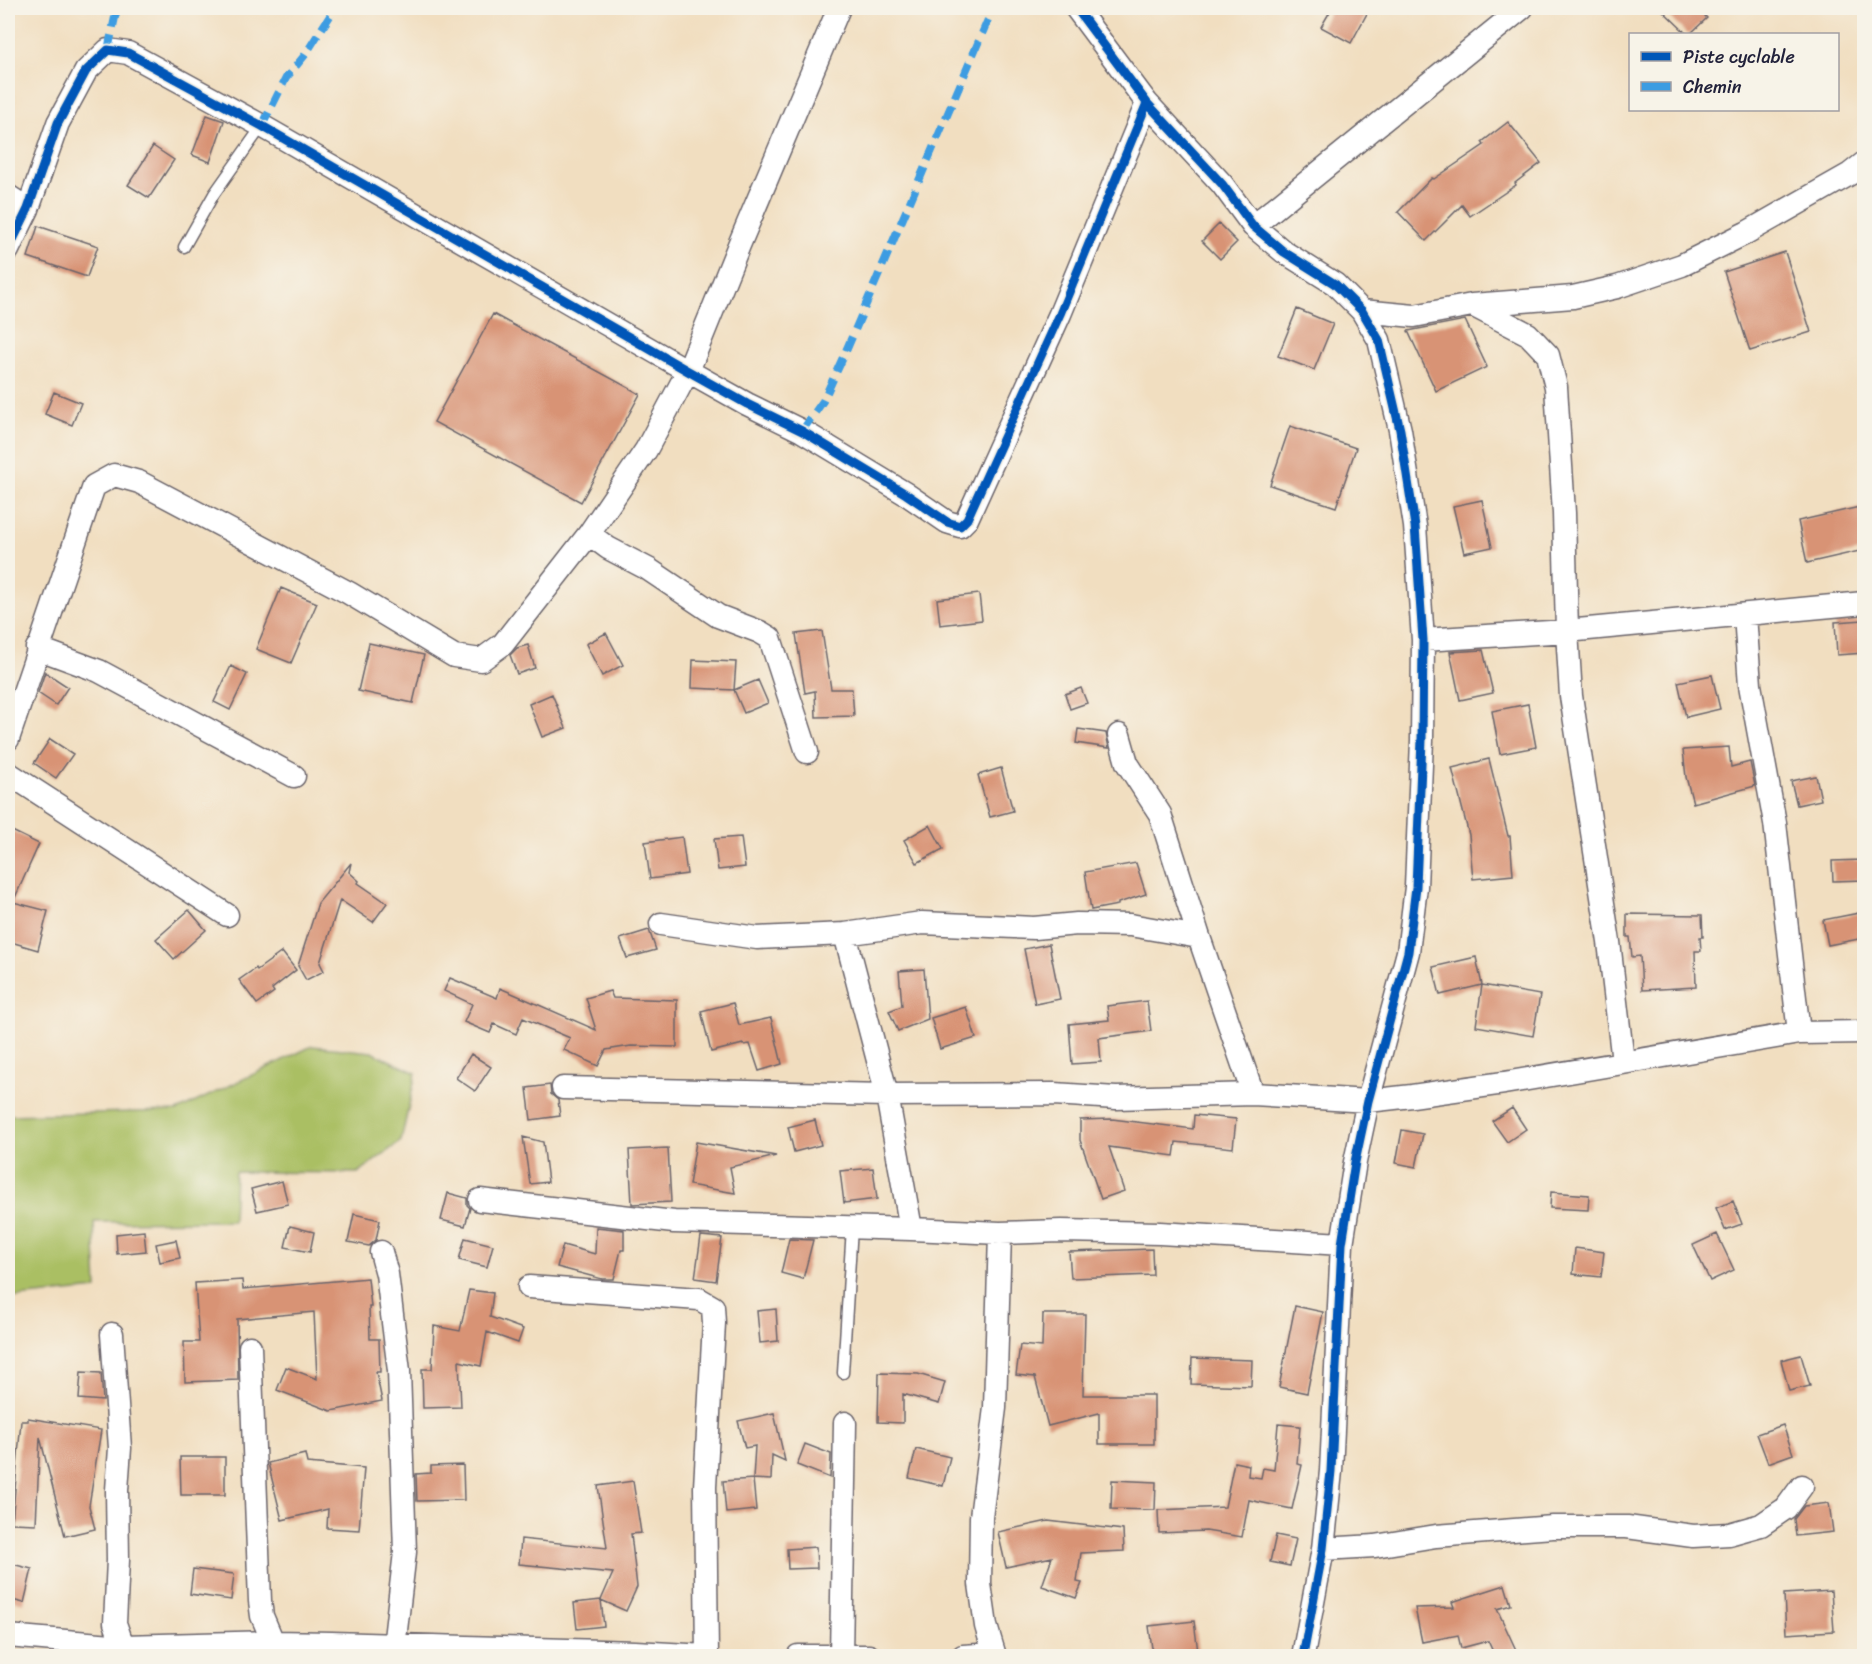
<svg xmlns="http://www.w3.org/2000/svg" width="1872" height="1664" font-family="Sriracha,sans-serif">
<style>
.green{fill:#aabf64;stroke:#667050;stroke-width:1.5}
.building{fill:#d89375}
.lines{fill:none;stroke-linecap:round;stroke-linejoin:round}
.lane-casing{stroke:#6a646a;stroke-width:13}
.street-casing{stroke:#6a646a;stroke-width:25}
.lane{stroke:#fff;stroke-width:10}
.street{stroke:#fff;stroke-width:22}
.quiet{stroke:#3c9ce2;stroke-width:8;stroke-dasharray:15 8;stroke-linecap:butt}
.cycleway-casing{stroke:#f7f3e8;stroke-width:13}
.cycleway{stroke:#0057b8;stroke-width:9}
</style>
<rect width="100%" height="100%" fill="#f7f3e8"/>
<filter id="ink" filterUnits="userSpaceOnUse"><feTurbulence type="fractalNoise" baseFrequency=".0167" numOctaves="2"/><feDisplacementMap in="SourceGraphic" scale="12" xChannelSelector="R" yChannelSelector="G"/><feConvolveMatrix kernelMatrix="1 2 1 2 8 2 1 2 1" color-interpolation-filters="sRGB"/></filter>
<filter id="wash" filterUnits="userSpaceOnUse"><feTurbulence type="fractalNoise" baseFrequency=".008" numOctaves="4" result="noise"/><feDisplacementMap in="SourceGraphic" scale="24" xChannelSelector="R" yChannelSelector="G"/><feGaussianBlur stdDeviation="1.35" result="paint"/><feColorMatrix in="noise" values="0 0 0 0 0 0 0 0 0 0 0 0 0 0 0 0 0 1.4 0 .05"/><feComposite in="paint" operator="in"/></filter>
<g filter="url(#wash)">
<rect width="100%" height="100%" fill="#f1dec0"/>
<path class="green" d="M 312,1046 L 372,1052 L 416,1073 L 401,1141 L 358,1173 L 235,1172 L 233,1221 L 94,1222 L 97,1289 L 8,1298 L 8,1115 L 177,1111 Z"/>
<g id="blocks">
<path class="building" d="M 1332,8 L 1370,8 L 1351,43 L 1321,27 Z
M 1660,8 L 1697,8 L 1707,18 L 1690,34 L 1687,34 Z
M 207,115 L 224,121 L 210,162 L 192,155 Z
M 1508,122 L 1541,163 L 1515,183 L 1516,185 L 1470,216 L 1462,205 L 1426,241 L 1398,212 L 1432,178 L 1434,179 L 1484,145 L 1482,142 Z
M 153,146 L 174,160 L 149,198 L 128,185 Z
M 1219,224 L 1237,242 L 1220,259 L 1202,241 Z
M 38,226 L 98,246 L 87,277 L 28,257 Z
M 1785,252 L 1811,332 L 1750,351 L 1724,272 Z
M 1297,309 L 1333,324 L 1314,370 L 1278,356 Z
M 493,314 L 640,394 L 581,502 L 434,422 Z
M 1465,320 L 1487,367 L 1436,391 L 1408,331 Z
M 54,392 L 81,403 L 72,425 L 45,414 Z
M 1290,426 L 1356,448 L 1336,507 L 1270,485 Z
M 1482,500 L 1492,547 L 1464,553 L 1453,506 Z
M 1864,506 L 1864,550 L 1807,563 L 1798,521 Z
M 281,588 L 317,603 L 291,663 L 256,649 Z
M 979,594 L 982,620 L 940,625 L 937,599 Z
M 1864,620 L 1864,653 L 1837,655 L 1835,622 Z
M 822,631 L 831,689 L 852,689 L 854,716 L 816,717 L 815,691 L 805,693 L 796,634 Z
M 606,633 L 623,665 L 602,676 L 586,644 Z
M 369,643 L 424,655 L 413,703 L 358,691 Z
M 528,645 L 535,668 L 517,674 L 510,655 L 517,648 Z
M 1483,650 L 1493,693 L 1460,700 L 1450,652 Z
M 693,660 L 736,662 L 734,690 L 692,688 Z
M 231,666 L 247,674 L 230,710 L 214,702 Z
M 45,672 L 68,687 L 56,705 L 38,693 Z
M 1712,675 L 1720,709 L 1686,717 L 1678,682 Z
M 758,680 L 768,703 L 744,713 L 734,690 Z
M 1081,688 L 1087,703 L 1070,709 L 1065,694 Z
M 552,694 L 566,728 L 542,737 L 529,704 Z
M 1528,704 L 1536,747 L 1500,754 L 1492,711 Z
M 1078,729 L 1106,733 L 1109,748 L 1076,743 Z
M 50,739 L 73,754 L 56,778 L 34,763 Z
M 1729,747 L 1731,767 L 1750,762 L 1755,786 L 1693,803 L 1686,777 L 1683,750 Z
M 1489,759 L 1508,836 L 1510,836 L 1513,875 L 1473,879 L 1469,835 L 1452,768 Z
M 1001,768 L 1013,811 L 990,817 L 978,775 Z
M 1816,776 L 1821,800 L 1797,805 L 1791,781 Z
M 930,825 L 943,849 L 917,863 L 904,840 Z
M 8,829 L 39,844 L 13,902 L 48,911 L 38,950 L 11,942 L 12,938 L 8,936 Z
M 682,837 L 687,874 L 650,879 L 645,842 Z
M 741,837 L 745,867 L 718,870 L 714,839 Z
M 1864,860 L 1864,880 L 1833,881 L 1832,861 Z
M 351,863 L 349,872 L 359,881 L 358,883 L 387,903 L 373,922 L 340,900 L 320,963 L 324,971 L 306,980 L 298,966 L 318,903 Z
M 1136,863 L 1146,894 L 1118,903 L 1118,905 L 1091,910 L 1085,872 Z
M 189,910 L 206,930 L 174,959 L 156,939 Z
M 1859,913 L 1864,938 L 1828,945 L 1823,920 Z
M 1627,914 L 1702,915 L 1703,937 L 1700,937 L 1701,951 L 1695,951 L 1696,987 L 1642,990 L 1640,956 L 1632,957 L 1630,937 L 1627,937 Z
M 649,930 L 656,950 L 627,958 L 620,939 Z
M 1049,944 L 1060,999 L 1035,1004 L 1024,949 Z
M 282,952 L 296,970 L 272,989 L 274,992 L 257,1004 L 239,980 L 256,968 L 257,970 Z
M 1476,957 L 1482,985 L 1440,995 L 1433,967 Z
M 924,969 L 928,1019 L 898,1031 L 889,1011 L 902,1006 L 899,971 Z
M 450,978 L 497,998 L 500,988 L 596,1030 L 586,998 L 610,991 L 613,998 L 677,1000 L 677,1047 L 631,1046 L 606,1050 L 598,1066 L 564,1050 L 570,1038 L 523,1018 L 516,1034 L 494,1024 L 490,1033 L 464,1022 L 472,1004 L 444,991 Z
M 1482,985 L 1540,995 L 1533,1036 L 1476,1026 Z
M 1147,1001 L 1151,1031 L 1099,1038 L 1101,1062 L 1072,1064 L 1069,1024 L 1109,1020 L 1107,1006 Z
M 733,1003 L 739,1025 L 771,1018 L 782,1064 L 759,1071 L 750,1044 L 743,1045 L 743,1044 L 711,1052 L 701,1011 Z
M 966,1007 L 976,1038 L 940,1049 L 931,1018 Z
M 471,1054 L 491,1067 L 475,1091 L 456,1078 Z
M 550,1085 L 551,1094 L 558,1100 L 560,1116 L 531,1120 L 527,1088 Z
M 1512,1108 L 1526,1129 L 1507,1142 L 1492,1121 Z
M 1194,1115 L 1236,1119 L 1233,1148 L 1176,1142 L 1174,1156 L 1109,1147 L 1124,1191 L 1101,1199 L 1080,1140 L 1080,1120 L 1112,1119 L 1193,1129 Z
M 815,1120 L 821,1145 L 794,1152 L 788,1127 Z
M 1402,1130 L 1423,1134 L 1416,1167 L 1396,1163 Z
M 523,1137 L 543,1142 L 548,1182 L 530,1184 Z
M 696,1142 L 776,1156 L 730,1167 L 735,1193 L 689,1185 Z
M 668,1148 L 671,1202 L 632,1204 L 629,1150 Z
M 873,1168 L 877,1199 L 844,1203 L 840,1171 Z
M 282,1181 L 288,1204 L 257,1211 L 251,1189 Z
M 1551,1192 L 1589,1195 L 1588,1210 L 1550,1208 Z
M 448,1193 L 467,1198 L 467,1205 L 470,1208 L 465,1226 L 441,1220 Z
M 1733,1201 L 1742,1224 L 1725,1230 L 1716,1208 Z
M 354,1214 L 380,1220 L 376,1240 L 369,1246 L 348,1242 Z
M 290,1226 L 314,1232 L 310,1252 L 285,1247 Z
M 596,1227 L 624,1230 L 624,1250 L 621,1250 L 614,1279 L 602,1279 L 557,1267 L 563,1245 L 595,1254 Z
M 144,1231 L 146,1251 L 117,1254 L 116,1234 Z
M 1717,1234 L 1734,1270 L 1710,1281 L 1693,1245 Z
M 701,1236 L 722,1238 L 716,1281 L 695,1278 Z
M 465,1238 L 493,1245 L 487,1267 L 459,1260 Z
M 789,1239 L 813,1240 L 803,1279 L 781,1273 Z
M 176,1240 L 180,1258 L 160,1262 L 156,1244 Z
M 1575,1248 L 1604,1252 L 1601,1277 L 1573,1274 Z
M 1152,1249 L 1153,1275 L 1071,1278 L 1069,1252 Z
M 368,1278 L 371,1307 L 369,1307 L 370,1339 L 379,1339 L 380,1372 L 376,1372 L 382,1401 L 331,1411 L 277,1390 L 286,1367 L 317,1379 L 314,1312 L 237,1319 L 238,1380 L 185,1382 L 184,1342 L 199,1342 L 195,1283 L 242,1280 L 243,1289 Z
M 469,1290 L 493,1293 L 490,1317 L 523,1329 L 518,1343 L 487,1332 L 481,1366 L 459,1361 L 461,1407 L 423,1408 L 422,1369 L 432,1369 L 434,1326 L 460,1331 Z
M 1295,1306 L 1323,1312 L 1307,1393 L 1279,1387 Z
M 776,1309 L 778,1341 L 760,1343 L 757,1311 Z
M 1043,1314 L 1085,1314 L 1083,1395 L 1154,1395 L 1154,1444 L 1099,1444 L 1099,1413 L 1048,1426 L 1035,1377 L 1016,1375 L 1020,1345 L 1042,1347 Z
M 1801,1355 L 1810,1386 L 1789,1391 L 1781,1360 Z
M 1192,1358 L 1252,1360 L 1251,1386 L 1191,1384 Z
M 81,1372 L 101,1373 L 103,1401 L 79,1399 Z
M 879,1373 L 918,1374 L 945,1382 L 939,1404 L 903,1394 L 903,1423 L 878,1422 Z
M 774,1413 L 785,1461 L 772,1455 L 771,1480 L 753,1479 L 755,1446 L 745,1448 L 738,1421 Z
M 28,1418 L 101,1430 L 89,1506 L 95,1529 L 65,1536 L 40,1437 L 36,1524 L 12,1523 L 21,1421 L 28,1421 Z
M 1278,1424 L 1300,1426 L 1297,1464 L 1302,1465 L 1292,1509 L 1249,1500 L 1242,1537 L 1206,1531 L 1159,1533 L 1158,1510 L 1225,1507 L 1234,1462 L 1249,1465 L 1248,1476 L 1261,1478 L 1263,1468 L 1274,1470 Z
M 1783,1425 L 1793,1454 L 1768,1463 L 1757,1434 Z
M 805,1444 L 831,1454 L 830,1478 L 797,1465 Z
M 916,1449 L 950,1457 L 943,1486 L 909,1478 Z
M 305,1454 L 307,1463 L 364,1468 L 359,1530 L 327,1528 L 328,1509 L 282,1520 L 268,1463 Z
M 180,1457 L 225,1457 L 225,1495 L 181,1495 Z
M 463,1465 L 464,1500 L 417,1501 L 416,1474 L 431,1473 L 431,1466 Z
M 753,1479 L 756,1510 L 726,1513 L 723,1481 Z
M 1112,1480 L 1156,1482 L 1155,1510 L 1111,1509 Z
M 633,1481 L 641,1533 L 631,1534 L 637,1587 L 626,1611 L 601,1600 L 613,1573 L 519,1564 L 521,1539 L 607,1548 L 598,1486 Z
M 1829,1503 L 1833,1532 L 1796,1536 L 1794,1519 L 1804,1506 Z
M 1048,1521 L 1123,1530 L 1124,1551 L 1081,1553 L 1077,1582 L 1082,1583 L 1076,1598 L 1042,1586 L 1052,1557 L 1006,1567 L 998,1532 Z
M 1276,1535 L 1296,1539 L 1290,1566 L 1270,1562 Z
M 816,1547 L 817,1568 L 788,1569 L 787,1549 Z
M 8,1563 L 32,1569 L 24,1603 L 8,1599 Z
M 193,1569 L 234,1574 L 231,1600 L 190,1594 Z
M 1505,1585 L 1511,1605 L 1497,1609 L 1517,1652 L 1508,1656 L 1495,1656 L 1488,1641 L 1461,1648 L 1458,1635 L 1422,1642 L 1415,1608 L 1454,1607 L 1452,1602 Z
M 1831,1591 L 1834,1631 L 1786,1634 L 1784,1594 Z
M 601,1600 L 604,1626 L 577,1629 L 574,1603 Z
M 1194,1621 L 1198,1652 L 1153,1656 L 1149,1626 Z"/>
</g>
</g>
<g filter="url(#ink)">
<use href="#blocks" fill-opacity="0" stroke="#6a646a" stroke-width="1.5"/>
<g class="lines">
<defs>
<path id="lane" d="M 184,247 L 214,194 L 262,126
M 843,1373 L 852,1227"/>
<path id="street" d="M 1076,8 L 1147,103 L 1222,184 L 1253,226 L 1284,252 L 1335,284 L 1362,311 L 1379,340 L 1400,430 L 1415,526 L 1423,640 L 1422,740 L 1416,887 L 1408,952 L 1368,1101 L 1355,1162 L 1342,1244 L 1331,1471 L 1323,1549 L 1303,1656
M 8,196 L 28,209
M 1253,226 L 1522,8
M 8,250 L 28,209 L 58,123 L 86,71 L 108,50 L 128,53 L 262,126 L 688,371 L 747,404 L 802,431 L 906,494 L 947,522 L 960,526 L 967,519 L 1060,314 L 1147,103
M 1472,305 L 1528,334 L 1548,355 L 1556,387 L 1564,513 L 1567,631 L 1571,696 L 1609,942 L 1623,1062
M 1362,311 L 1414,316 L 1472,305 L 1573,297 L 1617,287 L 1682,265 L 1746,233 L 1850,174 L 1864,163
M 589,534 L 608,548 L 648,569 L 718,616 L 760,632 L 770,638 L 807,752
M 1745,615 L 1750,685 L 1775,823 L 1799,1033
M 1423,640 L 1567,631 L 1864,603
M 37,648 L 99,671 L 294,776
M 1119,735 L 1127,763 L 1160,814 L 1199,937 L 1253,1094
M 8,739 L 94,486 L 114,475 L 139,482 L 349,593 L 454,656 L 481,660 L 503,644 L 589,534 L 646,450 L 688,371 L 739,245 L 839,8
M 8,773 L 227,915
M 661,924 L 757,938 L 845,934 L 922,923 L 1034,928 L 1077,924 L 1130,925 L 1199,937
M 845,934 L 887,1095 L 911,1229
M 563,1088 L 887,1095 L 1054,1094 L 1116,1098 L 1253,1094 L 1368,1101 L 1412,1096 L 1504,1083 L 1799,1033 L 1864,1032
M 480,1200 L 674,1222 L 911,1229 L 1000,1233 L 1061,1231 L 1160,1233 L 1342,1244
M 381,1252 L 387,1274 L 399,1371 L 402,1461 L 405,1552 L 393,1656
M 529,1287 L 699,1299 L 713,1307 L 714,1323 L 705,1487 L 707,1656
M 112,1334 L 120,1448 L 117,1490 L 118,1560 L 115,1623 L 123,1646
M 250,1347 L 260,1601 L 262,1616 L 273,1642
M 1323,1549 L 1375,1546 L 1436,1536 L 1553,1527 L 1627,1527 L 1693,1536 L 1729,1534 L 1761,1525 L 1786,1508 L 1802,1486
M 8,1636 L 123,1646 L 273,1642 L 332,1643 L 635,1652 L 706,1656
M 798,1656 L 869,1656
M 841,1656 L 845,1423
M 963,1656 L 994,1654
M 995,1656 L 986,1626 L 980,1584 L 981,1517 L 995,1408 L 1000,1233"/>
</defs>
<use href="#lane" class="lane-casing"/>
<use href="#street" class="street-casing"/>
<use href="#lane" class="lane"/>
<use href="#street" class="street"/>
<path class="quiet" d="M 108,50 L 117,8
M 262,126 L 286,78 L 305,55 L 335,8
M 802,431 L 823,401 L 846,351 L 993,8"/>
<defs>
<path id="cycleway" d="M 1076,8 L 1147,103 L 1222,184 L 1253,226 L 1284,252 L 1335,284 L 1362,311 L 1379,340 L 1400,430 L 1415,526 L 1423,640 L 1422,740 L 1416,887 L 1408,952 L 1368,1101 L 1355,1162 L 1342,1244 L 1331,1471 L 1323,1549 L 1303,1656
M 8,250 L 28,209 L 58,123 L 86,71 L 108,50 L 128,53 L 262,126 L 688,371 L 747,404 L 802,431 L 906,494 L 947,522 L 960,526 L 967,519 L 1060,314 L 1147,103"/>
</defs>
<use href="#cycleway" class="cycleway-casing"/>
<use href="#cycleway" class="cycleway"/>
</g>
</g>
<rect width="1872" height="1664" fill="none" stroke="#f7f3e8" stroke-width="30"/>
<rect x="1629" y="33" width="210" height="78" fill="#f7f3e8" stroke="#a29fa3" stroke-width="1.5"/>
<rect x="1641" y="52" width="30" height="9" fill="#0057b8" stroke="#a29fa3" stroke-width="1.5"/>
<text x="1683" y="63" font-size="18" fill="#22223b">Piste cyclable</text>
<rect x="1641" y="82" width="30" height="9" fill="#3c9ce2" stroke="#a29fa3" stroke-width="1.5"/>
<text x="1683" y="93" font-size="18" fill="#22223b">Chemin</text>
</svg>
